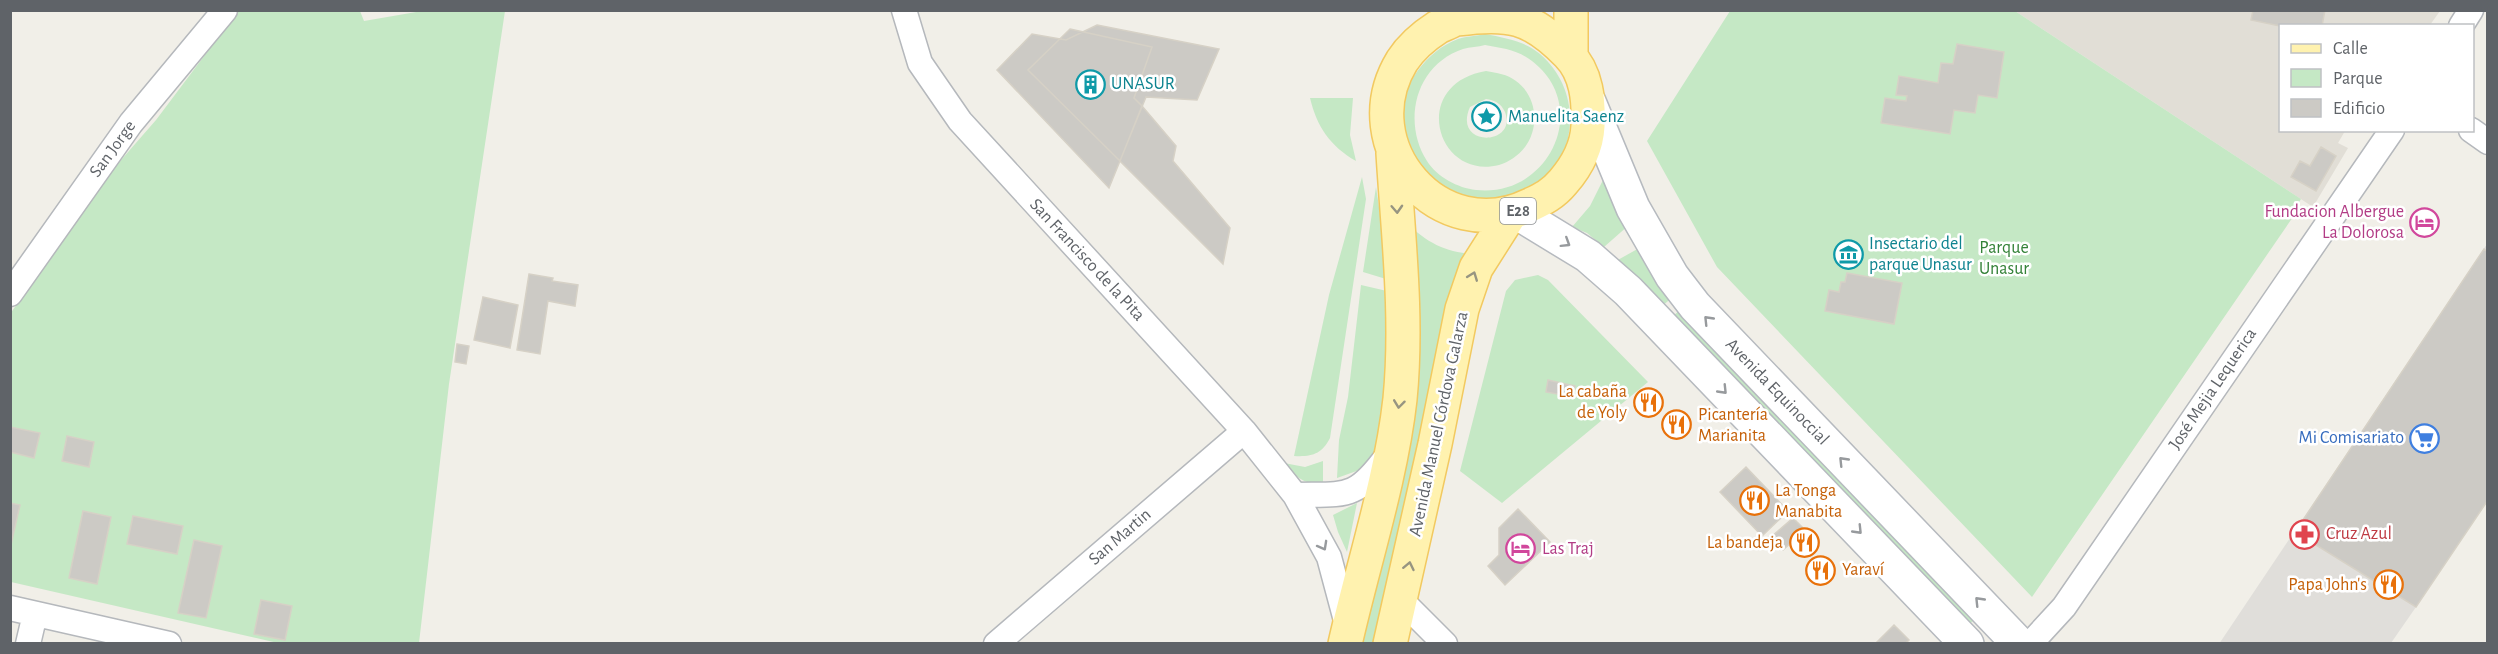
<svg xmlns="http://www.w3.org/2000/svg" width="2498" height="654" font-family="'Alegreya Sans',sans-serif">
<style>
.industrial{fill:#e0deda}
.education{fill:#e1ded6}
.green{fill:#c5e8c5;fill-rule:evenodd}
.building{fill:#cccac5;stroke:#d6d1c6;stroke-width:1.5}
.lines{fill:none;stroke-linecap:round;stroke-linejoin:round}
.minor-casing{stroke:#b5b8bc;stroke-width:27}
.secondary-casing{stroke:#b6babf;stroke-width:36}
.primary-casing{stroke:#f2c960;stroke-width:36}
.minor{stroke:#fff;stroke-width:24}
.secondary{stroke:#fff;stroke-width:33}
.primary{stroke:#fff2af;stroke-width:33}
.oneway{stroke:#979581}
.oneway2{stroke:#979a9d}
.labels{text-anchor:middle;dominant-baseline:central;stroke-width:5;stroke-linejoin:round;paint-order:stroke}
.shield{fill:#fff;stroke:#8f9295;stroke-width:1.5}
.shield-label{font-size:16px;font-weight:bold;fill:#5f6368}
.culture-label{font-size:18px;fill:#0d838f;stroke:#fff;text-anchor:start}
.street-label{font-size:18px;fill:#5f6368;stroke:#fff}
.hotel-label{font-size:18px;fill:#b23c85;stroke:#fff;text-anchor:end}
.park-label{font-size:18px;fill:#348238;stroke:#fff}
.food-label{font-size:18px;fill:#c56008;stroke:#fff;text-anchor:end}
.shop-label{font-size:18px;fill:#366cbe;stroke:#fff;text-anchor:end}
.health-label{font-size:18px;fill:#be3a42;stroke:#fff;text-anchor:start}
</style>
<rect width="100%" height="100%" fill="#f1efe8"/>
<path class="industrial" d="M 2487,244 L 2487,500 L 2416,607 L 2391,643 L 2219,644 Z"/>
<path class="education" d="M 2015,11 L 2440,11 L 2430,25 L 2280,26 L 2280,130 L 2345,131 L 2338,143 L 2348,148 L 2313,207 Z"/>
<path class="green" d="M 238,11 L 360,11 L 364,21 L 422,11 L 505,11 L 449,384 L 419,643 L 278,643 L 11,582 L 10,314 L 108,175 L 156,120 Z
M 1730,11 L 2015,11 L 2301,199 L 2290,217 L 2295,214 L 2032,597 L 1717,267 L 1647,141 Z
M 1485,34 C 1505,38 1525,41 1540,54 C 1574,83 1580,133 1554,168 C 1541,185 1526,195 1506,200 C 1485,205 1459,202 1440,189 C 1433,184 1426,172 1420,164 C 1416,159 1409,153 1407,146 C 1389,104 1418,54 1458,39 C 1467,36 1477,36 1485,34 ZM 1485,45 C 1502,48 1518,50 1532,61 C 1592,107 1549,198 1476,190 C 1458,188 1437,177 1427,161 C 1402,122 1415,65 1463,49 C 1470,47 1478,47 1485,45 Z
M 1486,71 C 1497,73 1507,74 1516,81 C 1537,96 1540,127 1525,147 C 1518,156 1509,162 1499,165 C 1436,181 1409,84 1486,71 ZM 1486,99 C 1494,100 1501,103 1505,112 C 1518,146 1452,148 1470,107 Z
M 1310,98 L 1353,98 L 1350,135 L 1356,161 C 1330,146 1317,127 1310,98 Z
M 1362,177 L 1366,199 L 1330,438 C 1322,454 1312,457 1294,456 L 1329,295 Z
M 1604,178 L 1629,225 L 1604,247 L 1587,233 L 1572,227 L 1590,206 Z
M 1376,187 L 1384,241 L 1386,279 L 1363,272 Z
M 1407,223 C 1426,242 1445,252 1472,254 L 1375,643 L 1356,644 Z
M 1641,247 L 1674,296 L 1661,307 L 1616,261 Z
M 1538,275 L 1548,280 L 1648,382 L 1502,503 L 1460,471 L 1506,291 L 1515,280 Z
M 1361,285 L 1387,291 L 1389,325 L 1384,396 L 1375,453 L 1365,468 L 1337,478 L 1339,440 L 1348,397 Z
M 1682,308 L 1978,617 L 1968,625 L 1890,540 L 1671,318 Z
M 1323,461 L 1323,484 C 1305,485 1295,477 1284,463 L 1305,467 Z
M 1357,503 L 1347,552 L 1338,532 L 1333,515 Z"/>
<path class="building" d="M 2253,10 L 2325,10 L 2322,26 L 2280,26 L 2251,20 Z
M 1097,25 L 1219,49 L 1197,100 L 1146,97 L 1109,188 L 997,70 L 1032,34 L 1066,40 Z
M 1070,29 L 1152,47 L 1134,98 L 1142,106 L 1120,161 L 1028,70 Z
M 1957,44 L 2004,52 L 1997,98 L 1978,95 L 1975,113 L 1954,110 L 1950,134 L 1881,123 L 1885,98 L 1906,101 L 1907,96 L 1896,95 L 1899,76 L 1938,83 L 1941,63 L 1953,64 Z
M 1142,106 L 1176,146 L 1173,161 L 1230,228 L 1223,264 L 1120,161 Z
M 2321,147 L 2336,156 L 2316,191 L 2291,177 L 2300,161 L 2310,166 Z
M 2484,249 L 2488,252 L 2488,500 L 2416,607 L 2295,532 Z
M 1847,273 L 1902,283 L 1894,324 L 1825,311 L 1829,290 L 1839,292 L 1841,282 L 1845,282 Z
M 529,274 L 553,278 L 552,281 L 578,285 L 575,306 L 548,301 L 540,354 L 517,350 Z
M 483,297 L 518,305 L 510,348 L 474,340 Z
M 457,344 L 469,346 L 466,364 L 455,362 Z
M 1548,380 L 1575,386 L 1573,397 L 1546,392 Z
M 10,427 L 40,433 L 34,458 L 10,452 Z
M 67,436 L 94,442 L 89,467 L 62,461 Z
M 1746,467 L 1788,511 L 1762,536 L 1720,492 Z
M 10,503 L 20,505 L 10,549 Z
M 1518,509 L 1550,542 L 1505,585 L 1488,566 L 1499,555 L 1499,528 Z
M 83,511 L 111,517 L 97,584 L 69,578 Z
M 133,516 L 183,526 L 177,554 L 127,544 Z
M 1793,518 L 1805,530 L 1783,550 L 1771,537 Z
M 194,540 L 222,546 L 206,618 L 178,613 Z
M 261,600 L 292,606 L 285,640 L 254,634 Z
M 1894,625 L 1909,640 L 1905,644 L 1875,644 Z"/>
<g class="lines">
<defs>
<path id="minor" d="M 904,10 L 920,63 L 960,121 L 1244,431 L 1295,495 L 1329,557 L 1348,628
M 2461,26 L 2471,10
M 2471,130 L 2488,142
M 10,294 L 131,123 L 225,10
M 1295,495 C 1346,494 1355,500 1387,456
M 1401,600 L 1445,644
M 10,608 L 169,644
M 28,644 L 35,614
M 996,644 L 1244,431
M 2030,644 L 2064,607 L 2392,130"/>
<path id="secondary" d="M 1589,102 L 1633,208 L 1672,276 L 1695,306 L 2019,644
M 1516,212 L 1588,256 L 1628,291 L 1967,644"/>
<path id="primary" d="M 1571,10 L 1571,57
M 1458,19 C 1509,12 1531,16 1568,54 C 1587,73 1589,101 1588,126 C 1587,147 1576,167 1563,182 C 1553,194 1543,199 1530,205 C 1440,249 1350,146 1402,61 C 1411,47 1424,36 1438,27 C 1449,22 1457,20 1464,10
M 1345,644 C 1363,564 1391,480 1400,399 C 1408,318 1398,234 1393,153
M 1390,644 L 1435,444 L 1462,309 L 1476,268 L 1511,213"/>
</defs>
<use href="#minor" class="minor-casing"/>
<use href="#secondary" class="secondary-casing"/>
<use href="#primary" class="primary-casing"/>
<use href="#minor" class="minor"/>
<use href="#secondary" class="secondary"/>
<use href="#primary" class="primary"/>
</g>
<defs><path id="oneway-chevron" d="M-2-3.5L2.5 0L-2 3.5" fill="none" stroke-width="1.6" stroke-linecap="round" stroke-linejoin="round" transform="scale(1.5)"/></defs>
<g class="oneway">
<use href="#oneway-chevron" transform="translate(1397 209) rotate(87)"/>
<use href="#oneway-chevron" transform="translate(1473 276) rotate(-69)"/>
<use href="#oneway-chevron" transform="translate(1399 404) rotate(97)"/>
<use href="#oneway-chevron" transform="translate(1409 566) rotate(-78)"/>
</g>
<g class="oneway2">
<use href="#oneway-chevron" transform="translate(1566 243) rotate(32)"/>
<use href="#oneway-chevron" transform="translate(1708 320) rotate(-134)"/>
<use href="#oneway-chevron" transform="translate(1723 390) rotate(46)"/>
<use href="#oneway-chevron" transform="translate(1843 461) rotate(-134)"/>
<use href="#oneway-chevron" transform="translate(1858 530) rotate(46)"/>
<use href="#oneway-chevron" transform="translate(1323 546) rotate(61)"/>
<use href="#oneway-chevron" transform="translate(1979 601) rotate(-134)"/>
</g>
<defs>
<symbol id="building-ring" viewBox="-11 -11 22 22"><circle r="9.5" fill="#fff" stroke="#0f9aa8" stroke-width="1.5"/><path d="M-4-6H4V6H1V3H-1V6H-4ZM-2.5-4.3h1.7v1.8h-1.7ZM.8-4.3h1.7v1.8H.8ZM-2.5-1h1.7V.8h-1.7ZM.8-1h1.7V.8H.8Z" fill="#0f9aa8"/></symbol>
<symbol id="sight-ring" viewBox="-11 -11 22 22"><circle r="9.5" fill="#fff" stroke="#0f9aa8" stroke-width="1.5"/><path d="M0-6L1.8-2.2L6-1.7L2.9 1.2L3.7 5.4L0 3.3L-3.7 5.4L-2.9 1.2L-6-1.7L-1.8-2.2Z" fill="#0f9aa8"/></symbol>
<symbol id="hotel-ring" viewBox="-11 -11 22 22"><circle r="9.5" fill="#fff" stroke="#d1479c" stroke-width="1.5"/><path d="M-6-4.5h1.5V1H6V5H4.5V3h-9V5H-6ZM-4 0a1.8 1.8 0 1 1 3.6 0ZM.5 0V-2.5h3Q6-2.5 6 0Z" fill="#d1479c"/></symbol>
<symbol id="museum-ring" viewBox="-11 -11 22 22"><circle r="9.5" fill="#fff" stroke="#0f9aa8" stroke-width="1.5"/><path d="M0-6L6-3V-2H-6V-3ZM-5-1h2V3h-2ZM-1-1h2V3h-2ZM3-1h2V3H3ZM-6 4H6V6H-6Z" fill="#0f9aa8"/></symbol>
<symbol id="restaurant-ring" viewBox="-11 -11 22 22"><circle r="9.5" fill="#fff" stroke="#e8710a" stroke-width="1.5"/><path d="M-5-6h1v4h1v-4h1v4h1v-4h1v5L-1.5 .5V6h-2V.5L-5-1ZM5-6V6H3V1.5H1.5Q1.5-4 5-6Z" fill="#e8710a"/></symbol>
<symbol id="supermarket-ring" viewBox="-11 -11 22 22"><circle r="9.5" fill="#fff" stroke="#3f7fe0" stroke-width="1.5"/><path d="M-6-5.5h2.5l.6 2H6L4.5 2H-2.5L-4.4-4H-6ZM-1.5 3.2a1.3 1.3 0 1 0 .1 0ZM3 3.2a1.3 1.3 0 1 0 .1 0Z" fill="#3f7fe0"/></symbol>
<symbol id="pharmacy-ring" viewBox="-11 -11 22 22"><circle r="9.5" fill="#fff" stroke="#e0444e" stroke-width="1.5"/><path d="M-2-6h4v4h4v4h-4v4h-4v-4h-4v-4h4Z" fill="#e0444e"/></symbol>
</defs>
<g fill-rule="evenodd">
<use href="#building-ring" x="1074" y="68" width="33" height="33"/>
<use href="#sight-ring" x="1470" y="100" width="33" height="33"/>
<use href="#hotel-ring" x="2408" y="206" width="33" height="33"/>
<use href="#museum-ring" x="1832" y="238" width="33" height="33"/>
<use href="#restaurant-ring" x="1632" y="386" width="33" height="33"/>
<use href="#restaurant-ring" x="1660" y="408" width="33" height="33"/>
<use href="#supermarket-ring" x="2408" y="422" width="33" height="33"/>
<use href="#restaurant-ring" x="1738" y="484" width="33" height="33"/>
<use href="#pharmacy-ring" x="2288" y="518" width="33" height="33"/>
<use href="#restaurant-ring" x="1788" y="526" width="33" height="33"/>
<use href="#hotel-ring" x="1504" y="532" width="33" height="33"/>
<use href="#restaurant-ring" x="1804" y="554" width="33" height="33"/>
<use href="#restaurant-ring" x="2372" y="568" width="33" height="33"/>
</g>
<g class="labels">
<rect class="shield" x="1500" y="198" width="36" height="26" rx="4.5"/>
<g class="shield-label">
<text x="1518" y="211">E28</text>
</g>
<g class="culture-label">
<text x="1111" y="84">UNASUR</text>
<text x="1508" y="117">Manuelita Saenz</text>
<text x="1869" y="244">Insectario del<tspan x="1869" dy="21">parque Unasur</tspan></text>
</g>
<g class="street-label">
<text transform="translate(113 149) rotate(-54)">San Jorge</text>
<text transform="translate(1087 260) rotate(47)">San Francisco de la Pita</text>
<text transform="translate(2213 389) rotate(-56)">José Mejia Lequerica</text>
<text transform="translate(1777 392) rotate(46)">Avenida Equinoccial</text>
<text transform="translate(1439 424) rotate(-78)">Avenida Manuel Córdova Galarza</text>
<text transform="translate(1120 537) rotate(-41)">San Martin</text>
</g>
<g class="hotel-label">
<text x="2404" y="212">Fundacion Albergue<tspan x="2404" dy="21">La Dolorosa</tspan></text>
<text x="1542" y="549" text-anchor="start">Las Traj</text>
</g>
<g class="park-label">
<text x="2004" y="248">Parque<tspan x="2004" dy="21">Unasur</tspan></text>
</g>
<g class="food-label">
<text x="1627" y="392">La cabaña<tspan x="1627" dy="21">de Yoly</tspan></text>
<text x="1698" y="415" text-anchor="start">Picantería<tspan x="1698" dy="21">Marianita</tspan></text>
<text x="1775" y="491" text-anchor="start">La Tonga<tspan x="1775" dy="21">Manabita</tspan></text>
<text x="1783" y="543">La bandeja</text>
<text x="1842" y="570" text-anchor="start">Yaraví</text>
<text x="2367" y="585">Papa John's</text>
</g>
<g class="shop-label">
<text x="2404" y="438">Mi Comisariato</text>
</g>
<g class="health-label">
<text x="2326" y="534">Cruz Azul</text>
</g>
</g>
<rect width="2498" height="654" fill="none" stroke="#5f6368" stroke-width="24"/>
<rect x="2279" y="24" width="195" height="108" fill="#ffffff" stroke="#bfc1c3" stroke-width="1.5"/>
<rect x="2291" y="44" width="30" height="9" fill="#fff2af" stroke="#bfc1c3" stroke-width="1.5"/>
<text x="2333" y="54" font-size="18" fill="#5f6368">Calle</text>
<rect x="2291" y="69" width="30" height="18" fill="#c5e8c5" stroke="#bfc1c3" stroke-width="1.5"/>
<text x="2333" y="84" font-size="18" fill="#5f6368">Parque</text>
<rect x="2291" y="99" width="30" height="18" fill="#cccac5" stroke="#bfc1c3" stroke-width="1.5"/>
<text x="2333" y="114" font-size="18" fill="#5f6368">Edificio</text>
</svg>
